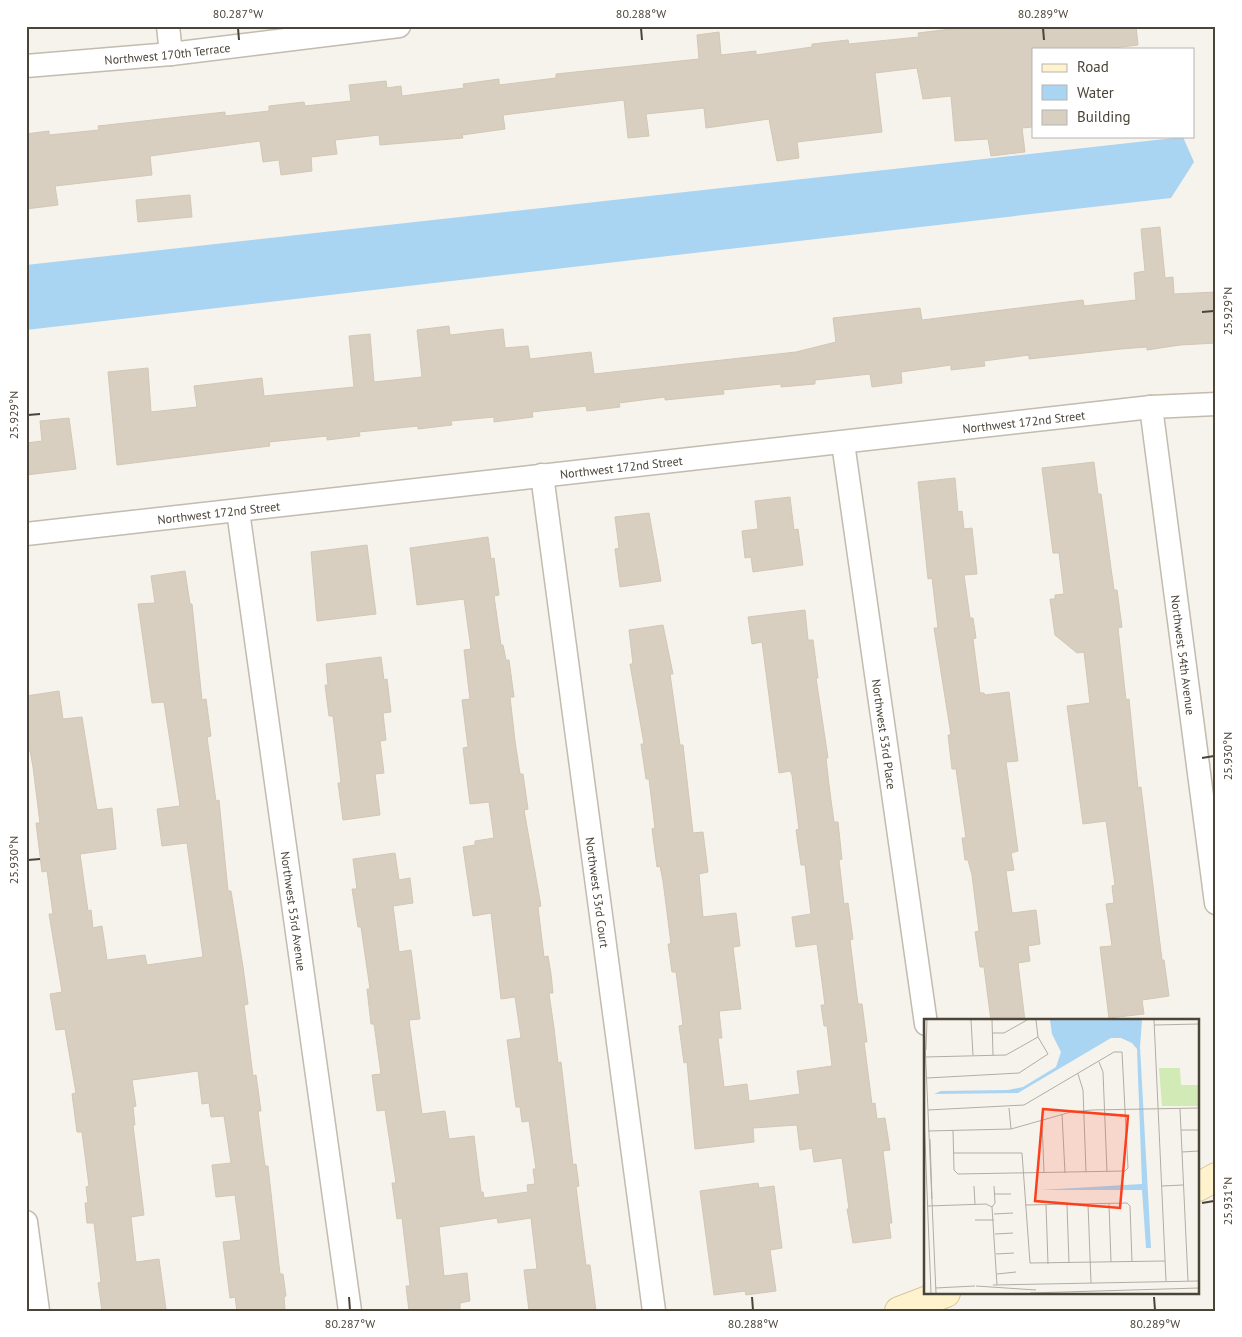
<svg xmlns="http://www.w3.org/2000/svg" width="1242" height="1337" font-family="'PT Sans',sans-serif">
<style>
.water{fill:#a9d4f2}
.building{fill:#d8cfc1;stroke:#d3c7b4}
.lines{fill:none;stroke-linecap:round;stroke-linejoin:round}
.street-casing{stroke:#c2bbae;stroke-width:25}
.secondary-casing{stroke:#d6c79b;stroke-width:30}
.street{stroke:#fff;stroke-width:22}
.secondary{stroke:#fff3cd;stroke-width:28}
.ticks{fill:none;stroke:#4b4439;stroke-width:2}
.labels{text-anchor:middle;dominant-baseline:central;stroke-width:4;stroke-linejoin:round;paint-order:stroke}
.street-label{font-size:12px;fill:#4b4439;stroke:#fff}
.inset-road{fill:none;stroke:#b2ada4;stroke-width:1}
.view{fill:#fc3f1d;fill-opacity:0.15;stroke:#fc3f1d;stroke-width:2.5}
.inset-edge{fill:none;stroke:#4b4439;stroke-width:2.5}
.neatline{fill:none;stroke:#4b4439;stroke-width:2}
.ticks-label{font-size:12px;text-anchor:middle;fill:#4b4439}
</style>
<rect width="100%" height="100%" fill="#f6f3ec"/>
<path class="water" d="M 1183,137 L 1194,162 L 1171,198 L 26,330 L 26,265 Z"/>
<path class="building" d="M 976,26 L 1136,26 L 1138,45 L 1105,49 L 1033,49 L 1033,127 L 1022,128 L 1025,152 L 991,156 L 988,139 L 955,141 L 951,96 L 923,99 L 917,68 L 875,73 L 882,132 L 797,142 L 799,158 L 777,161 L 769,119 L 706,128 L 704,108 L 646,114 L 649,136 L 628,138 L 624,100 L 503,115 L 505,129 L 462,135 L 463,138 L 380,145 L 379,135 L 335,140 L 337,154 L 311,157 L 312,171 L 281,175 L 279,160 L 263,162 L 260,141 L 150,156 L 152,175 L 55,186 L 58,205 L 26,209 L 26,134 L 49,131 L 49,135 L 99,130 L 98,126 L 225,112 L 225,116 L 269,111 L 269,106 L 304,102 L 305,106 L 351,101 L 349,85 L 386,81 L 387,88 L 401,86 L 402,96 L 464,88 L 463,84 L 499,79 L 499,85 L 556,78 L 556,74 L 699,59 L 697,35 L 719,32 L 721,55 L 756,51 L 756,55 L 812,47 L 812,44 L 848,40 L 849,44 L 919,37 L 918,33 Z
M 190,195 L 192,217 L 138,222 L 136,200 Z
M 1160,227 L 1165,278 L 1173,277 L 1174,294 L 1216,292 L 1216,343 L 1180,345 L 1147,350 L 1147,347 L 1121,349 L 1029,359 L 1029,355 L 984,361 L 985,366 L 951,370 L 951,365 L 901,372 L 902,383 L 872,387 L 870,374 L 815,380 L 815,384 L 781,387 L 781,384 L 723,390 L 724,394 L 665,400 L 665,397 L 619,403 L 620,407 L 587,411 L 586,406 L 532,412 L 533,417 L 494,422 L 494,417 L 451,421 L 452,425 L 418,429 L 418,426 L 359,432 L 360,436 L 327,440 L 327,436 L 269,442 L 270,446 L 117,465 L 108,372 L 148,368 L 151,412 L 197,407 L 194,386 L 262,378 L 264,396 L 354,387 L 349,336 L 370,334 L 374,382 L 422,377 L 417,330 L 449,326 L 450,335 L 503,329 L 505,348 L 528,346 L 530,359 L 591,352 L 594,374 L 796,352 L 836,342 L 833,318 L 920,308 L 922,320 L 1083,300 L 1084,306 L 1136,300 L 1134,273 L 1145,271 L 1141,229 Z
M 69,418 L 76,469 L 26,475 L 26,443 L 42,441 L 40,421 Z
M 1094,462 L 1098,494 L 1101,494 L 1114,590 L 1117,590 L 1122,627 L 1118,628 L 1126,700 L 1129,699 L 1138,788 L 1141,787 L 1162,960 L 1164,960 L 1169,996 L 1142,1000 L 1144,1014 L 1109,1018 L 1100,947 L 1112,946 L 1106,904 L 1114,903 L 1112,886 L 1115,885 L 1106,821 L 1083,824 L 1067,706 L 1090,703 L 1084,652 L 1077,653 L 1055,635 L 1050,599 L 1055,599 L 1055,595 L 1064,594 L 1059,553 L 1053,553 L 1042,468 Z
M 955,478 L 958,512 L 962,511 L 964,529 L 972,528 L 977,574 L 964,575 L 970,618 L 973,618 L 976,638 L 973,639 L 980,693 L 984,693 L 985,695 L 1009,692 L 1018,761 L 1006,762 L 1018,851 L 1011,853 L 1014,870 L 1006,871 L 1012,913 L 1036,910 L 1040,944 L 1028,946 L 1030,961 L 1018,963 L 1025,1021 L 991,1021 L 984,967 L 980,967 L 975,932 L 979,931 L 972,875 L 968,860 L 965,860 L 962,838 L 966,838 L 956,769 L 952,769 L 948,735 L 951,735 L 934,628 L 938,628 L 932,578 L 928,579 L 918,482 Z
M 790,497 L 794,530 L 798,529 L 803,565 L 753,572 L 751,557 L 745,558 L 742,531 L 758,529 L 755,501 Z
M 649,513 L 661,581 L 620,587 L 615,549 L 619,548 L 615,517 Z
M 488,537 L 491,559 L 494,558 L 499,595 L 494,596 L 501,645 L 503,645 L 506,660 L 509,660 L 514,697 L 510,697 L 515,741 L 520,774 L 523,774 L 528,809 L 524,810 L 541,906 L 538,907 L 544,957 L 548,956 L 551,974 L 553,993 L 549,993 L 554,1028 L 558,1063 L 561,1062 L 573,1165 L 576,1164 L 579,1186 L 576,1187 L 586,1265 L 590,1265 L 596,1311 L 529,1311 L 524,1270 L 537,1269 L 531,1218 L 498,1223 L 497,1218 L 439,1227 L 444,1276 L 467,1273 L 470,1301 L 460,1303 L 460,1311 L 409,1311 L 406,1286 L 410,1286 L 402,1218 L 397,1219 L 392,1183 L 396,1183 L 385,1110 L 377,1111 L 372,1075 L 381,1074 L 374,1024 L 371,1024 L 367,989 L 370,989 L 361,927 L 358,927 L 352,889 L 357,889 L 353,859 L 395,853 L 399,880 L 410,878 L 413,903 L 393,906 L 399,952 L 411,950 L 420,1019 L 409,1020 L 422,1114 L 445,1111 L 449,1139 L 474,1136 L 481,1192 L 483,1192 L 484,1198 L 528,1192 L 527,1185 L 535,1184 L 533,1169 L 536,1169 L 529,1121 L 522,1122 L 520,1107 L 516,1107 L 507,1040 L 521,1038 L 515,997 L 501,999 L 491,913 L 473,916 L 463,847 L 475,845 L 475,841 L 494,838 L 489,802 L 470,804 L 463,748 L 468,747 L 462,700 L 470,699 L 464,650 L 471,649 L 464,599 L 417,605 L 410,548 Z
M 367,545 L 376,614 L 317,621 L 311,552 Z
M 185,571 L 190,604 L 192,604 L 202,700 L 206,699 L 211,736 L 207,737 L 216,801 L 219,800 L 228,891 L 231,891 L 243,967 L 248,1004 L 244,1005 L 253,1076 L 256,1075 L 261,1111 L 258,1111 L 265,1166 L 268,1166 L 280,1274 L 283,1274 L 286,1296 L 284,1297 L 285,1309 L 272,1311 L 237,1311 L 235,1297 L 230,1298 L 223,1242 L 241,1240 L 235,1195 L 216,1197 L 212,1165 L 231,1163 L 224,1116 L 211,1117 L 209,1103 L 202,1104 L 198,1071 L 132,1080 L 136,1106 L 133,1107 L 135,1125 L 133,1125 L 144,1215 L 131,1217 L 136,1262 L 159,1259 L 166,1309 L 102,1311 L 98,1283 L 101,1282 L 94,1223 L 87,1223 L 85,1203 L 88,1203 L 86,1187 L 89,1186 L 82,1132 L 77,1132 L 72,1094 L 76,1093 L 65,1029 L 56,1030 L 50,994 L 62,992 L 49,914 L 53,914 L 47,871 L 42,872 L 36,823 L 40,823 L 33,767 L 30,751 L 26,752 L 26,696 L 59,691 L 63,719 L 82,717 L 97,810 L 112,808 L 116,849 L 80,854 L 88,911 L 91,910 L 93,928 L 102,926 L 107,960 L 145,955 L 147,965 L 203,957 L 187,843 L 162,846 L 157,809 L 180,806 L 164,702 L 152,703 L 138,604 L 155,603 L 151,576 Z
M 805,610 L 808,640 L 813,640 L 818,678 L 816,678 L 828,758 L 826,758 L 829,785 L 834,822 L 838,822 L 842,859 L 839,860 L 844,904 L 848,903 L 853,939 L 850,940 L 858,1004 L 862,1004 L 867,1042 L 864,1042 L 872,1104 L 875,1103 L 877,1119 L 885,1118 L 890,1150 L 883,1151 L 892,1223 L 889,1223 L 891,1238 L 853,1243 L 847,1209 L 849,1209 L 842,1158 L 814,1162 L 812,1148 L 800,1150 L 797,1125 L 753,1128 L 754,1142 L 695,1149 L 687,1062 L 684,1063 L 679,1026 L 683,1025 L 676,972 L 672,972 L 668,944 L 671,944 L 663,881 L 660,866 L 657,867 L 652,829 L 655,828 L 649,779 L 646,779 L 641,744 L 644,744 L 630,664 L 633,664 L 629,630 L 663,625 L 673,674 L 670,674 L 680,745 L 683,745 L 693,833 L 703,832 L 708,872 L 699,874 L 703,917 L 736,913 L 740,946 L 733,947 L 741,1009 L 719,1011 L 722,1038 L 718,1038 L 724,1087 L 747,1084 L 749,1101 L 800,1094 L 797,1071 L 832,1066 L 827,1026 L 824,1026 L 821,1005 L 825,1005 L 817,944 L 796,947 L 792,917 L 811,914 L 805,865 L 801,865 L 796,830 L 799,829 L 792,775 L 790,771 L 779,773 L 762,642 L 752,644 L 748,617 Z
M 381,657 L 384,680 L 387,679 L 391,712 L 383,713 L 386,740 L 380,741 L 384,773 L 375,774 L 380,815 L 343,820 L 338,783 L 341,783 L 333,716 L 329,716 L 325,685 L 328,685 L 326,664 Z
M 758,1183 L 759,1188 L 774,1186 L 782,1248 L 770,1250 L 776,1291 L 746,1295 L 745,1291 L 714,1295 L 700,1191 Z"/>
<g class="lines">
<defs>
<g id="street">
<path d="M 168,26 L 171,54"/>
<path id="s1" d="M 26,66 L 171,54 L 399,26"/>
<path id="s2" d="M 1151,407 L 1216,903"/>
<path id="s3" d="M 843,443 L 926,1024"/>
<path id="s4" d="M 542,475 L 654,1311"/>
<path id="s5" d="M 238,511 L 350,1311"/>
<path id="s6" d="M 26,534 L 1151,407 L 1216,404"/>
<path d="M 26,1222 L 38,1311"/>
</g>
<path id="secondary" d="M 1198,1187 L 1216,1177
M 899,1311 L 946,1293"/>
</defs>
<use href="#street" class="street-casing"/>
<use href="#secondary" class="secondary-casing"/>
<use href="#street" class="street"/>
<use href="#secondary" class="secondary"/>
</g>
<path class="ticks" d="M 238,28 L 239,40M 641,28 L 642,40M 1043,28 L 1044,40M 1202,312 L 1214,311M 28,415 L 40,414M 1202,758 L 1214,756M 28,860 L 40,859M 1202,1203 L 1214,1201M 349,1297 L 350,1310M 752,1297 L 753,1310M 1154,1297 L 1155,1310"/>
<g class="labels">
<g class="street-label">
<text stroke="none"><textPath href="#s1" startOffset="142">Northwest 170th Terrace</textPath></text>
<text stroke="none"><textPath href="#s6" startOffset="1004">Northwest 172nd Street</textPath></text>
<text stroke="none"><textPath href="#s6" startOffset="599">Northwest 172nd Street</textPath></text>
<text stroke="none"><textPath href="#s6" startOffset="194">Northwest 172nd Street</textPath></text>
<text stroke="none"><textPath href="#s2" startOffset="250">Northwest 54th Avenue</textPath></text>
<text stroke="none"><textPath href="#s3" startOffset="294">Northwest 53rd Place</textPath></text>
<text stroke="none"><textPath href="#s4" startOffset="421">Northwest 53rd Court</textPath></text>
<text stroke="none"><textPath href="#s5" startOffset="404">Northwest 53rd Avenue</textPath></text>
</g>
</g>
<g transform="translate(924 1019)">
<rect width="275" height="275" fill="#f6f3ec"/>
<path d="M 235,49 L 256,49 L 257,66 L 275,66 L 275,87 L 238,87 Z" fill="#d2eab5"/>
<path d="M 126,1 L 218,1 L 216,28 L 227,229 L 222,229 L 218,171 L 116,171 L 218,165 L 213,30 L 208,24 L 197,19 L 187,19 L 94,74 L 10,75 L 17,72 L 84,71 L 99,68 L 132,48 L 137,33 L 128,15 Z" fill="#a9d4f2"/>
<path class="inset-road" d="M 0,1 L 12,274M 47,1 L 49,36M 68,1 L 69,36M 230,1 L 242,262M 230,6 L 275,5M 68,14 L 80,14 L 103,1M 2,31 L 3,1M 1,38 L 82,36 L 114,18M 175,43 L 179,53 L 183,153M 154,55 L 159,71 L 162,153M 3,59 L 95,54 L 124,35 L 114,18 L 112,1M 85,89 L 87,110M 256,90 L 264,262M 4,91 L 100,86 L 190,33 L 198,33 L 204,149 L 201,152 L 34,155 L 30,151 L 29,112M 0,95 L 7,274M 138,95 L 141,154M 118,102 L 120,154M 257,111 L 275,111M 4,112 L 87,110 L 147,93 L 168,91 L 275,89M 6,120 L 8,180M 258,133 L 275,132M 30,134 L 98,134 L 106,244 L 241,242M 50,167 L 51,185M 70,167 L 71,184 L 68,188 L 73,266M 238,167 L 259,166M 71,175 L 87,175M 164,185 L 167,264M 185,185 L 187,243M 101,186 L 203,184 L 206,187 L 208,243M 122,186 L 124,245M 143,186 L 145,244M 4,187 L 62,185 L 68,188M 70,195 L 89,194M 51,201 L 70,201M 71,215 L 89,214M 72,235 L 90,234M 73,255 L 92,253M 69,266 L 275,262M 52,267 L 112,271M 11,269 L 51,267M 106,274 L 275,269"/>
<path class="view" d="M 119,90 L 204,97 L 196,189 L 111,182 Z"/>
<rect width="275" height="275" class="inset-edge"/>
</g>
<rect width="1242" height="1337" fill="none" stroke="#ffffff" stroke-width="55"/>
<rect x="1032" y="48" width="162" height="90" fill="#ffffff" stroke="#b7b4b0"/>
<rect x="1042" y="64" width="25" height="8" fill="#fff3cd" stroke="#b7b4b0"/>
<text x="1077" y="72" font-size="15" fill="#4b4439">Road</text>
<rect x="1042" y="85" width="25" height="15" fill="#a9d4f2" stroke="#b7b4b0"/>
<text x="1077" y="98" font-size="15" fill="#4b4439">Water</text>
<rect x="1042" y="110" width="25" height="15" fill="#d8cfc1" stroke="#b7b4b0"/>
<text x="1077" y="122" font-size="15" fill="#4b4439">Building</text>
<rect x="28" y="28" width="1186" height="1282" class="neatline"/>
<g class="ticks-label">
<text x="238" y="18">80.287°W</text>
<text x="641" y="18">80.288°W</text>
<text x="1043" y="18">80.289°W</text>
<text transform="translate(1228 311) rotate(-90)" y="4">25.929°N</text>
<text transform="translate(14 415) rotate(-90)" y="4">25.929°N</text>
<text transform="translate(1228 756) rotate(-90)" y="4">25.930°N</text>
<text transform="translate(14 860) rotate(-90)" y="4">25.930°N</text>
<text transform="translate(1228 1201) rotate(-90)" y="4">25.931°N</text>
<text x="350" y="1328">80.287°W</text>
<text x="753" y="1328">80.288°W</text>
<text x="1155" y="1328">80.289°W</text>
</g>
</svg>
